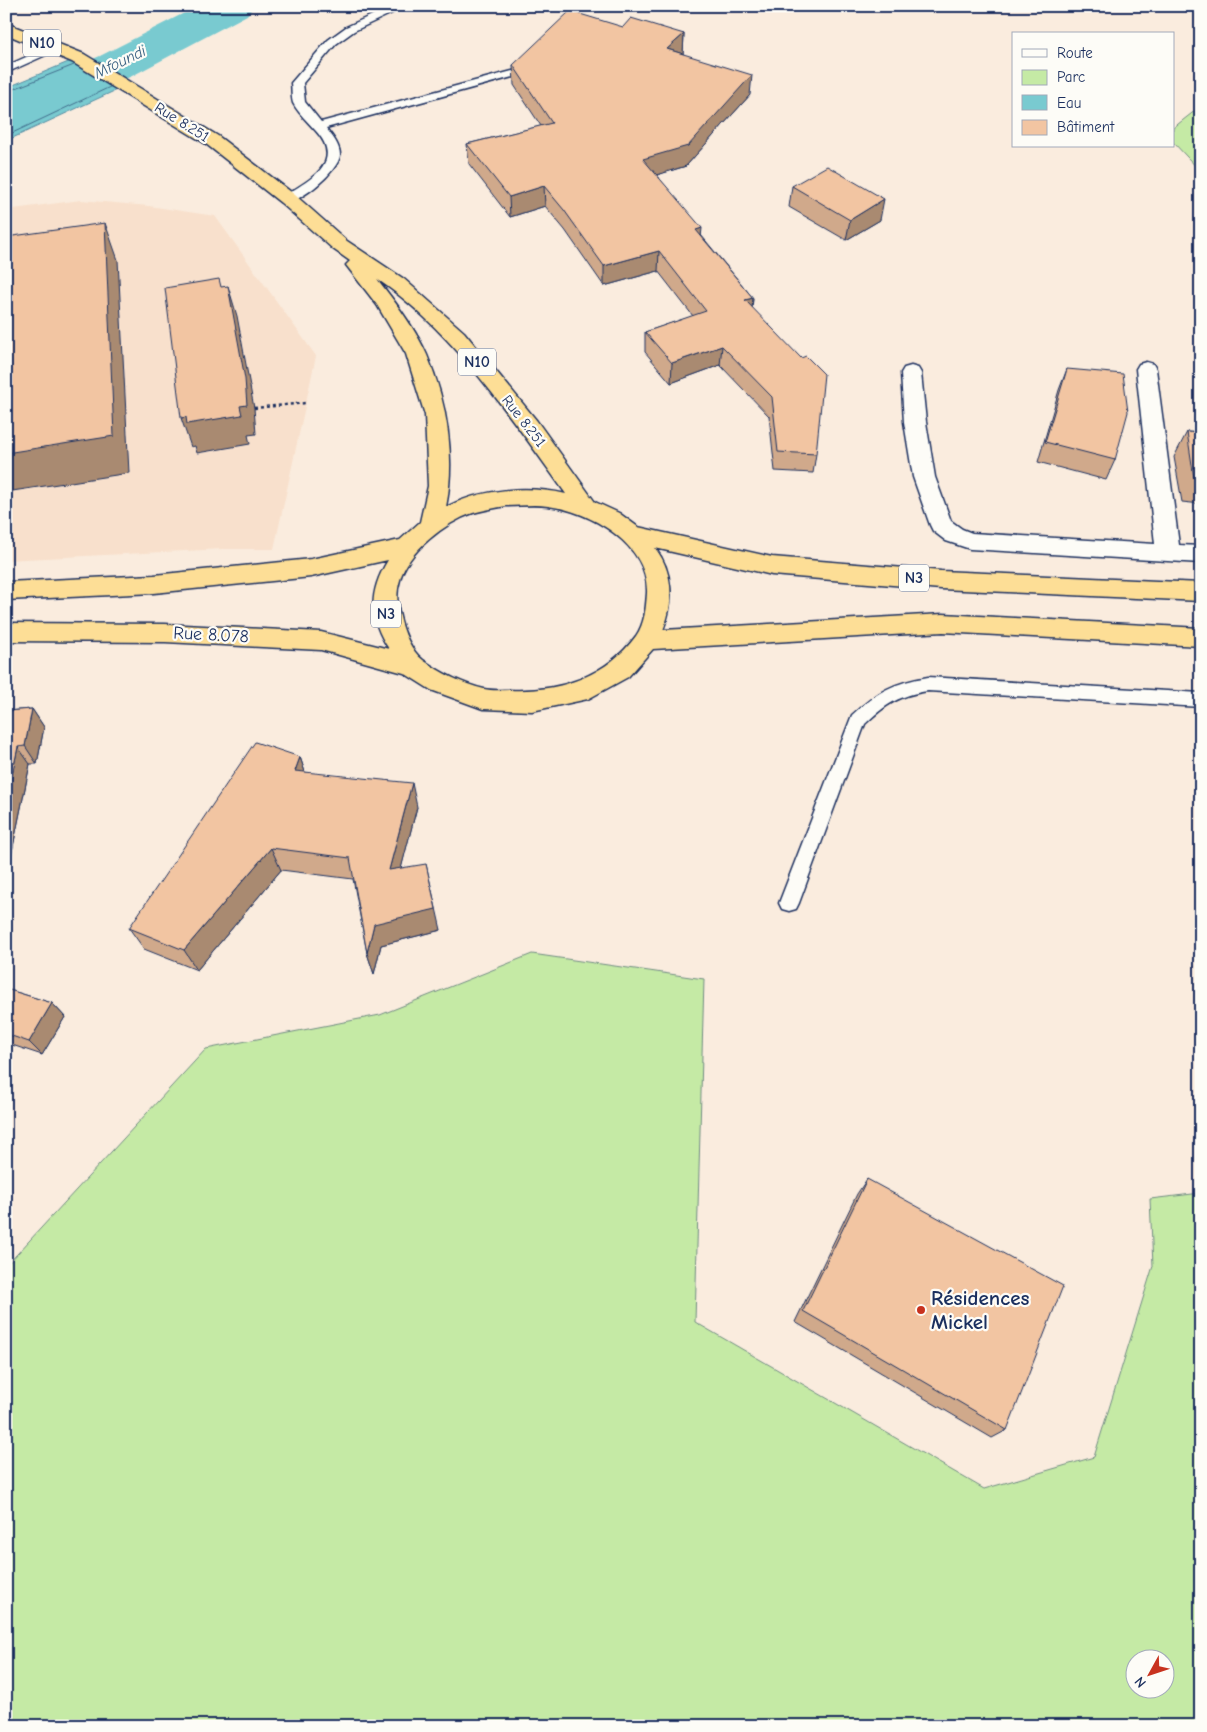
<svg xmlns="http://www.w3.org/2000/svg" width="1207" height="1732" font-family="'Comic Neue',sans-serif">
<style>
.built{fill:#f8e0cc}
.green{fill:#c5eaa5;stroke:#708c82;fill-rule:evenodd}
.water{fill:#79cad0;stroke:#538ca2}
.lines{fill:none;stroke-linecap:round;stroke-linejoin:round}
.shore{stroke:#416d8c;stroke-width:1}
.river{fill:#79cad0;fill-rule:evenodd}
.lane-casing{stroke:#1b2f5e;stroke-width:3}
.street-casing{stroke:#1b2f5e;stroke-width:3}
.highway-casing{stroke:#1b2f5e;stroke-width:3}
.path{stroke:#1b2f5e;stroke-width:2.5;stroke-dasharray:3 3;stroke-linecap:butt}
.lane{fill:#fdfcf7;fill-rule:evenodd}
.street{fill:#fdfcf7;fill-rule:evenodd}
.highway{fill:#fdde96;fill-rule:evenodd}
.wall{fill:#d0a98b;stroke:#1b2f5e}
.shaded-wall{fill:#a98a71;stroke:#1b2f5e}
.building{fill:#f2c5a2;stroke:#1b2f5e}
.poi-dot{fill:#c8321e;stroke:#fdfcf7;stroke-width:2}
.labels{text-anchor:middle;dominant-baseline:central;stroke-width:4.5;stroke-linejoin:round;paint-order:stroke}
.far-street-label{font-size:15px;fill:#1b2f5e;stroke:#fdfcf7}
.shield{fill:#fdfcf7;stroke:#5f6c8c;stroke-width:1}
.shield-label{font-size:16px;font-weight:bold;fill:#1b2f5e}
.far-water-label{font-size:16px;font-style:italic;fill:#375e80;stroke:#fdfcf7}
.street-label{font-size:18px;fill:#1b2f5e;stroke:#fdfcf7}
.near-poi-label{font-size:21px;font-weight:bold;fill:#1b2f5e;stroke:#fdfcf7;text-anchor:start}
</style>
<rect width="100%" height="100%" fill="#faecde"/>
<filter id="ink" filterUnits="userSpaceOnUse"><feTurbulence type="fractalNoise" baseFrequency=".02" numOctaves="2"/><feDisplacementMap in="SourceGraphic" scale="10" xChannelSelector="R" yChannelSelector="G"/><feConvolveMatrix kernelMatrix="1 2 1 2 8 2 1 2 1" color-interpolation-filters="sRGB"/></filter>
<g filter="url(#ink)">
<path class="built" d="M 81,200 L 149,206 L 215,216 L 316,356 L 274,549 L 223,549 L 6,560 L 6,210 Z"/>
<path class="green" d="M 1201,106 L 1201,172 L 1173,142 L 1173,128 Z
M 532,954 L 704,979 L 695,1322 L 984,1489 L 1094,1457 L 1153,1266 L 1150,1199 L 1201,1193 L 1201,1726 L 6,1726 L 6,1266 L 206,1049 L 380,1015 ZM 1134,1660 L 1164,1660 L 1164,1690 L 1134,1690 Z"/>
<path class="water" d="M 78,58 L 125,86 L 6,141 L 6,88 Z"/>
<g class="lines">
<path class="shore" d="M 6,92 L 74,65
M 6,98 L 76,71 L 98,84 L 97,87 L 6,129
M 6,106 L 14,105 L 75,79 L 82,83 L 80,86 L 6,120
M 6,136 L 110,87"/>
<path class="river" d="M 198,6 L 254,6 L 247,15 L 132,76 L 23,124 L 6,128 L 6,96 L 100,56 Z"/>
<defs>
<path id="lane" d="M 392,6 L 407,6 L 354,31 L 336,44 L 303,83 L 305,102 L 321,122 L 516,70 L 522,73 L 520,75 L 326,128 C 332,136 340,145 340,155 C 339,171 298,205 284,202 L 282,199 L 284,196 C 309,180 346,163 315,130 C 308,122 298,113 293,103 C 291,96 292,89 291,83 L 328,40 L 346,27 Z
M 53,45 L 59,48 L 57,50 L 6,73 L 6,66 Z
M 928,677 L 1201,693 L 1201,707 L 928,691 C 900,695 886,704 865,724 L 799,903 L 796,909 L 789,911 L 782,909 L 779,903 L 852,715 C 878,691 893,683 928,677 Z"/>
<path id="street" d="M 1146,362 L 1153,364 L 1156,369 L 1179,545 L 1201,546 L 1201,563 L 970,549 L 946,541 L 933,531 L 930,525 L 913,477 L 904,422 L 901,373 L 904,368 L 911,366 L 918,368 L 921,373 L 926,422 L 935,477 L 951,521 L 962,529 L 972,533 L 1155,544 L 1136,369 L 1139,364 Z"/>
<path id="highway" d="M 6,23 L 84,54 L 218,136 L 295,195 L 347,241 L 404,279 L 464,332 L 537,421 L 595,502 L 619,513 L 638,527 L 772,557 L 941,571 L 1201,583 L 1201,601 L 941,589 L 772,575 L 655,548 C 674,572 674,603 663,630 L 943,614 L 1201,628 L 1201,646 L 943,632 L 653,649 L 628,677 L 588,699 L 532,711 L 483,709 L 431,690 L 404,673 L 321,650 L 165,642 L 6,641 L 6,623 L 165,624 L 321,632 L 389,649 C 368,618 369,591 388,560 L 311,577 L 154,593 L 6,600 L 6,582 L 154,575 L 311,559 L 400,540 L 420,522 L 428,486 L 425,415 L 406,354 L 377,305 L 346,265 L 350,261 L 333,249 L 281,203 L 206,144 L 72,62 L 6,34 ZM 377,279 C 453,330 513,420 566,494 C 527,485 481,489 446,507 C 456,457 447,402 427,355 C 416,330 394,300 377,279 ZM 506,506 C 520,506 534,504 548,506 C 590,511 649,544 647,593 C 646,607 645,623 636,636 C 606,677 559,692 510,690 C 502,690 492,691 484,689 C 462,684 440,672 423,660 C 411,651 403,631 400,617 C 397,606 396,592 400,580 C 407,552 446,522 473,513 C 483,510 495,508 506,506 Z"/>
</defs>
<use href="#lane" class="lane-casing"/>
<use href="#street" class="street-casing"/>
<use href="#highway" class="highway-casing"/>
<path class="path" d="M 254,408 L 306,403"/>
<use href="#lane" class="lane"/>
<use href="#street" class="street"/>
<use href="#highway" class="highway"/>
</g>
<path class="wall" d="M 623,27 L 684,34 L 683,54 L 750,95 L 686,166 L 657,175 L 701,235 L 753,298 L 752,308 L 816,454 L 813,473 L 775,471 L 769,416 L 720,365 L 671,383 L 645,352 L 645,332 L 693,316 L 658,271 L 604,286 L 565,230 L 545,206 L 510,217 L 469,164 L 467,144 L 541,126 L 514,85 L 513,65 Z
M 792,186 L 880,220 L 846,240 L 789,207 Z
M 1067,369 L 1115,460 L 1106,480 L 1038,462 L 1059,390 Z
M 1187,432 L 1201,433 L 1201,504 L 1182,502 L 1174,457 Z
M 32,709 L 44,727 L 37,764 L 30,764 L 9,866 L 6,866 L 6,711 Z
M 300,757 L 305,772 L 417,807 L 401,868 L 441,930 L 381,945 L 374,974 L 367,953 L 353,879 L 281,870 L 197,970 L 144,949 L 129,928 Z
M 6,989 L 52,1003 L 65,1017 L 42,1055 L 6,1043 Z
M 867,1179 L 1007,1430 L 992,1438 L 795,1322 L 857,1194 Z"/>
<path class="shaded-wall" d="M 684,34 L 683,54 L 667,49 Z
M 752,75 L 750,95 L 686,166 L 643,179 L 643,159 Z
M 544,186 L 545,206 L 510,217 L 509,197 Z
M 884,199 L 880,220 L 846,240 L 850,220 Z
M 105,223 L 118,260 L 129,473 L 6,492 L 6,453 Z
M 702,228 L 700,248 L 696,230 Z
M 659,251 L 658,271 L 604,286 L 604,266 Z
M 228,286 L 237,316 L 254,408 L 256,434 L 248,435 L 250,444 L 197,453 L 195,446 L 191,447 L 181,418 L 240,406 Z
M 753,298 L 751,318 L 745,300 Z
M 722,346 L 720,365 L 671,383 L 672,363 Z
M 32,709 L 44,727 L 37,764 L 25,746 Z
M 18,747 L 30,764 L 9,866 L 6,863 L 6,803 Z
M 300,757 L 308,781 L 295,771 Z
M 412,783 L 417,807 L 395,892 L 389,870 Z
M 271,848 L 281,870 L 197,970 L 184,950 Z
M 426,864 L 441,930 L 381,945 L 374,974 L 367,953 L 374,924 Z
M 52,1003 L 65,1017 L 42,1055 L 29,1042 Z"/>
<path class="building" d="M 570,11 L 623,27 L 631,18 L 684,34 L 667,49 L 752,75 L 688,146 L 643,159 L 702,228 L 696,230 L 753,298 L 745,300 L 801,358 L 806,356 L 824,374 L 816,454 L 778,452 L 772,397 L 722,346 L 672,363 L 645,332 L 706,311 L 659,251 L 604,266 L 564,210 L 544,186 L 509,197 L 467,144 L 552,123 L 513,65 Z
M 827,166 L 884,199 L 850,220 L 792,186 Z
M 105,223 L 114,436 L 6,453 L 6,237 Z
M 219,279 L 221,287 L 228,286 L 245,379 L 247,405 L 240,406 L 242,415 L 187,424 L 186,417 L 181,418 L 165,288 Z
M 1067,369 L 1123,374 L 1128,412 L 1115,460 L 1045,442 Z
M 1187,432 L 1201,433 L 1201,478 L 1194,478 Z
M 32,709 L 25,746 L 18,747 L 6,803 L 6,711 Z
M 255,742 L 300,757 L 295,771 L 412,783 L 389,870 L 426,864 L 436,909 L 374,924 L 367,953 L 350,858 L 271,848 L 184,950 L 129,928 Z
M 6,989 L 52,1003 L 29,1042 L 6,1034 Z
M 867,1179 L 1063,1286 L 1007,1430 L 803,1311 Z"/>
</g>
<circle class="poi-dot" cx="921" cy="1310" r="5"/>
<g class="labels">
<g class="far-street-label">
<text transform="translate(182 122) rotate(32)">Rue 8.251</text>
<text transform="translate(524 421) rotate(52)">Rue 8.251</text>
</g>
<g class="shield">
<rect x="23" y="29.5" width="38" height="27" rx="4"/>
<rect x="458" y="348.5" width="38" height="27" rx="4"/>
<rect x="899" y="564.5" width="30" height="27" rx="4"/>
<rect x="371" y="600.5" width="30" height="27" rx="4"/>
</g>
<g class="shield-label">
<text x="42" y="43">N10</text>
<text x="477" y="362">N10</text>
<text x="914" y="578">N3</text>
<text x="386" y="614">N3</text>
</g>
<g class="far-water-label">
<text transform="translate(120 62) rotate(-26)">Mfoundi</text>
</g>
<g class="street-label">
<text transform="translate(211 635) rotate(3)">Rue 8.078</text>
</g>
<g class="near-poi-label">
<text x="931" y="1298">Résidences<tspan x="931" dy="24">Mickel</tspan></text>
</g>
</g>
<rect width="1207" height="1732" fill="none" stroke="#fdfcf7" stroke-width="25"/>
<rect x="12" y="12" width="1182" height="1707" fill="none" stroke="#1b2f5e" stroke-width="2" filter="url(#ink)"/>
<rect x="1012" y="32" width="162" height="115" fill="#fdfcf7" stroke="#a3aaba"/>
<rect x="1022" y="49" width="25" height="8" fill="#fdfcf7" stroke="#a3aaba"/>
<text x="1057" y="58" font-size="15" fill="#1b2f5e">Route</text>
<rect x="1022" y="70" width="25" height="15" fill="#c5eaa5" stroke="#a3aaba"/>
<text x="1057" y="82" font-size="15" fill="#1b2f5e">Parc</text>
<rect x="1022" y="95" width="25" height="15" fill="#79cad0" stroke="#a3aaba"/>
<text x="1057" y="108" font-size="15" fill="#1b2f5e">Eau</text>
<rect x="1022" y="120" width="25" height="15" fill="#f2c5a2" stroke="#a3aaba"/>
<text x="1057" y="132" font-size="15" fill="#1b2f5e">Bâtiment</text>
<g transform="translate(1150 1674) rotate(230)"><circle r="24" fill="#fdfcf7" stroke="#a3aaba"/>
<path d="M0-4L9 19L0 12L-9 19Z" fill="#c8321e"/>
<text y="-8" font-size="14" font-weight="bold" text-anchor="middle" fill="#1b2f5e">N</text>
</g>
</svg>
